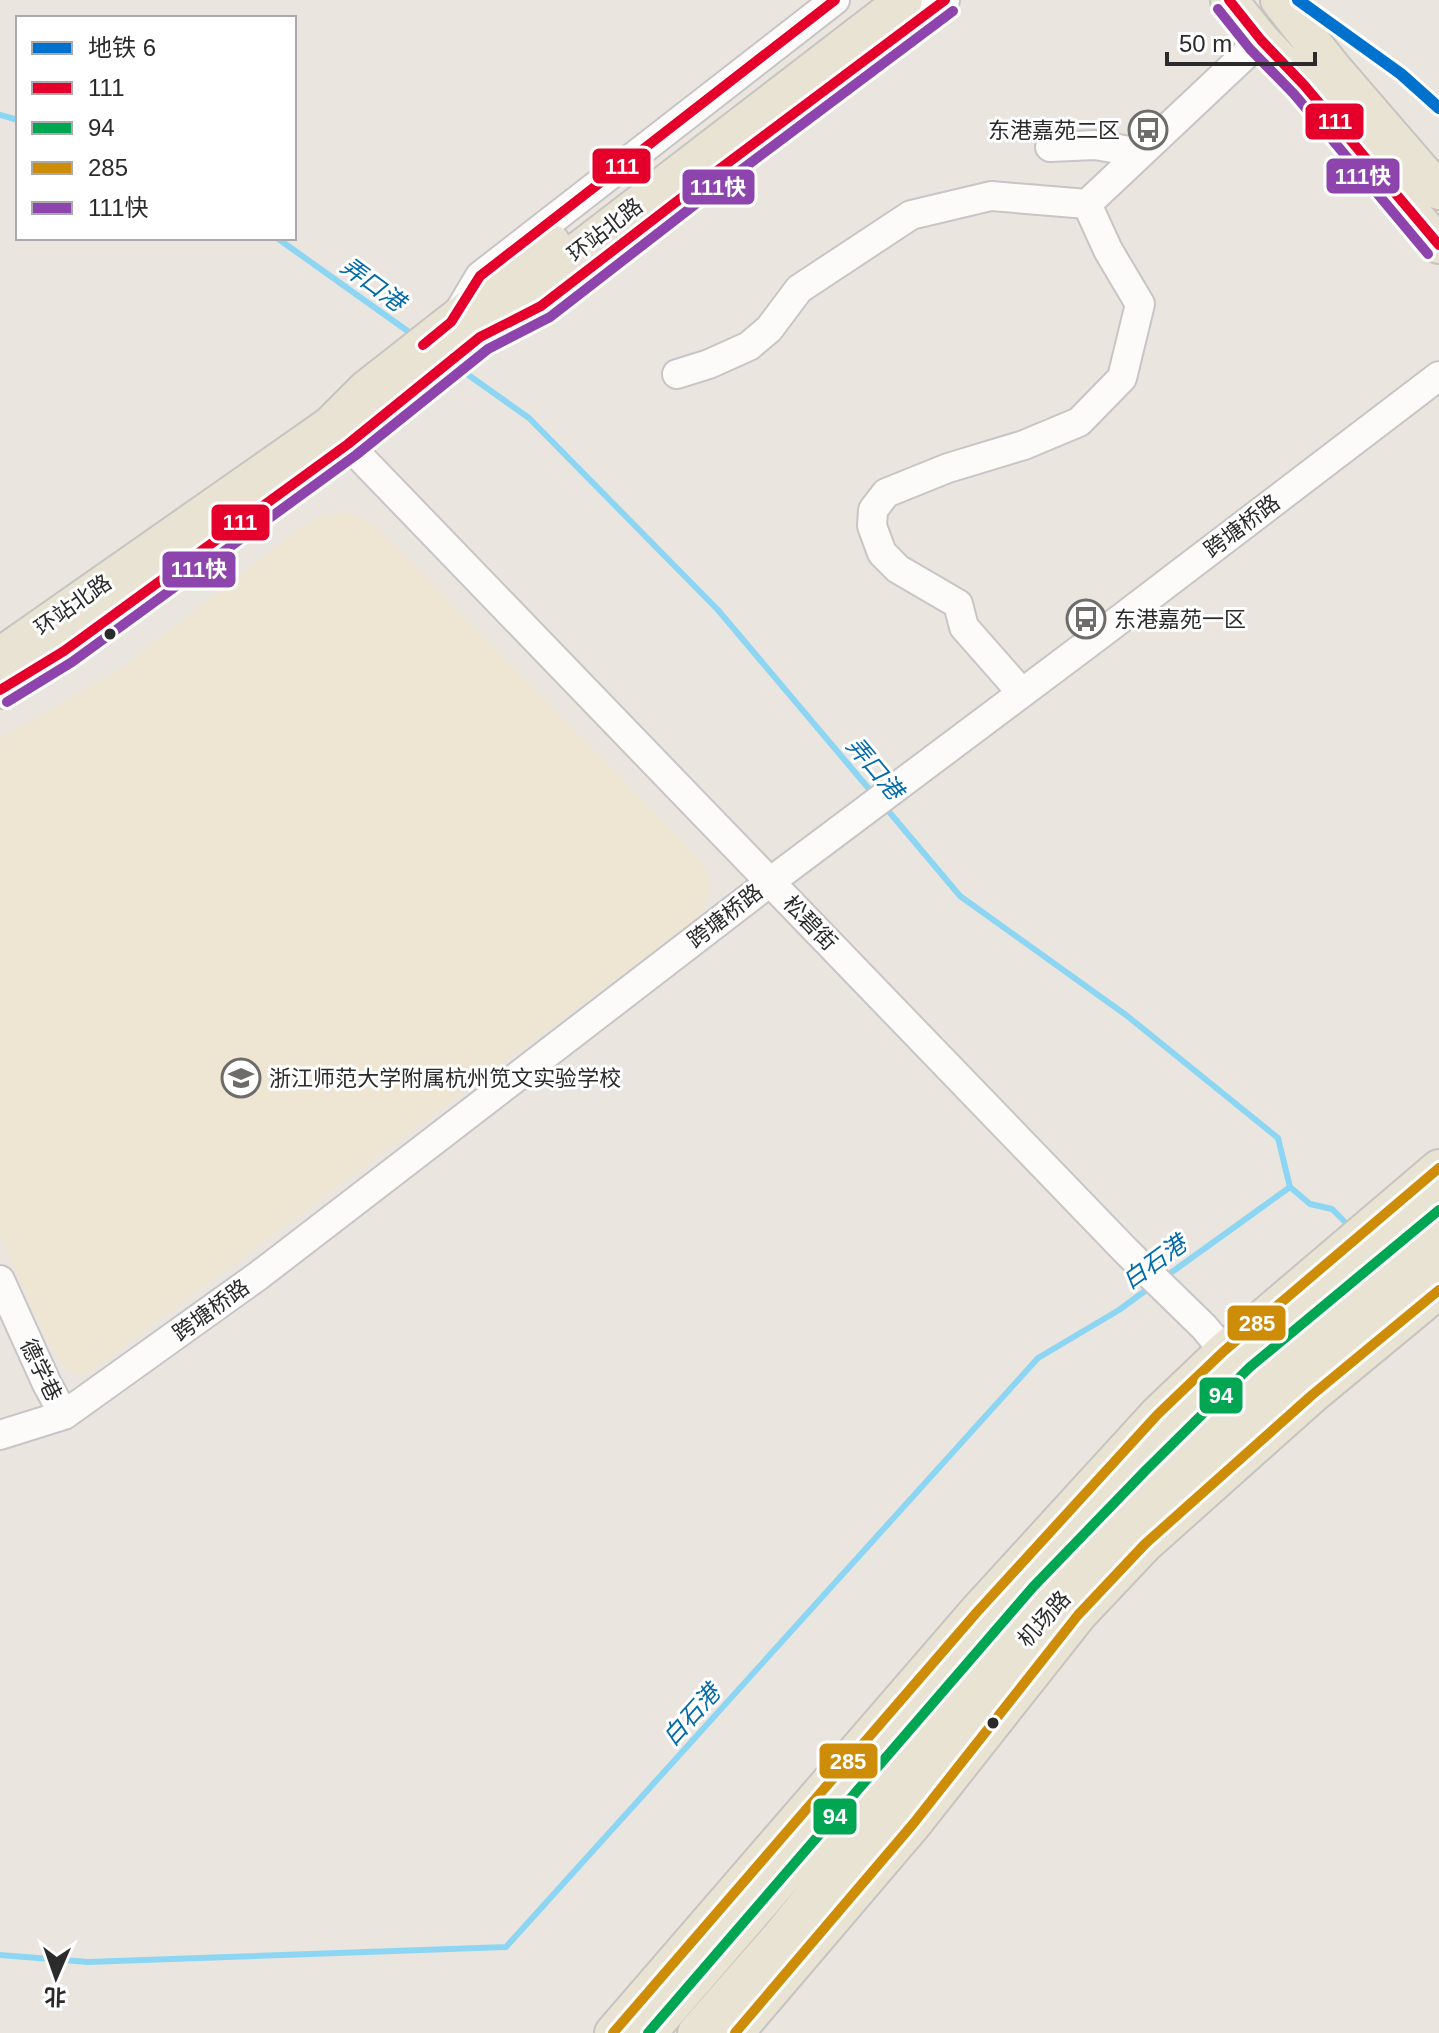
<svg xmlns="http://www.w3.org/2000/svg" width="1439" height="2033" font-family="Arial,'Noto Sans SC',sans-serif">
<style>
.education{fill:#eee6d3}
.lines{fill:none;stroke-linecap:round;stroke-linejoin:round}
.stream{stroke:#8cd6f3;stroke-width:6}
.minor-casing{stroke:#c7c5c5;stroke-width:32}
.major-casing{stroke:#c5c4c1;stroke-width:40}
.minor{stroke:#fcfbfa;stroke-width:28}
.major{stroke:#e8e3d2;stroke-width:36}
.bus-1-casing{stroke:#fff;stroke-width:16}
.bus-2-casing{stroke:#fff;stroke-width:16}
.bus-3-casing{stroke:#fff;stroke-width:16}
.bus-4-casing{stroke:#fff;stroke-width:16}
.bus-1{stroke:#e4002b;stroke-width:10}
.bus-2{stroke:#00a651;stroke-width:10}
.bus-3{stroke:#ce8d09;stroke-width:10}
.bus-4{stroke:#8e44ad;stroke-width:10}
.metro-1-casing{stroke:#fff;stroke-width:18}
.metro-1{stroke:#0072ce;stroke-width:12}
.bus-dot{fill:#2b2b2b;stroke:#fff;stroke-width:3}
.labels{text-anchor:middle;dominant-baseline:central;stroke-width:6;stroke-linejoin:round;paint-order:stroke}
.poi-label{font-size:22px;fill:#2b2b2b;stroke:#fff;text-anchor:start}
.street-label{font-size:22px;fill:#2b2b2b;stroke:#fff}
.water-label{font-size:24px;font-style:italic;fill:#006aaa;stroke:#fff}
.line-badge{stroke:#fff;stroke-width:3}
.badge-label{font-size:22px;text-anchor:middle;font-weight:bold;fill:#fff}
</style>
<rect width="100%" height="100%" fill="#eae6df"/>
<path class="education" d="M 326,513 L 354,514 L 376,526 L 703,863 L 712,882 L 707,901 L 694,920 L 88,1373 L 72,1373 L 53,1352 L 0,1236 L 0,738 L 121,668 L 300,528 Z"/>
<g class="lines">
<path class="stream" d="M 0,115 L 18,120
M 277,238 L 416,337
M 460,369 L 529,418 L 718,610 L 875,796
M 885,807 L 960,896 L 1126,1015 L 1278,1138 L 1290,1187 L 1310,1204 L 1332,1209 L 1350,1227
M 1165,1277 L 1290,1187
M 0,1955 L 88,1962 L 506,1947 L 1038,1358 L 1119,1310 L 1153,1285"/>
<defs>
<path id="minor" d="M 1050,147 L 1095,145 L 1141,153
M 461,308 L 480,276 L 835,0
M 510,322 L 541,306 L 689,192 L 945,0
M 677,374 L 709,364 L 749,346 L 769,329 L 799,289 L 911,215 L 991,196 L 1087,204 L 1261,40
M 333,429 L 1127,1252 L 1204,1327 L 1224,1351
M 1022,693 L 964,627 L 958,604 L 898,569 L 882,553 L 872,526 L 873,510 L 886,493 L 948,468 L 1024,445 L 1079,422 L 1122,378 L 1140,304 L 1108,250 L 1087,204
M 0,1280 L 47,1384 L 64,1415
M 0,1435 L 64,1415 L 258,1276 L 770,882 L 1098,636 L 1439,376"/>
<path id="major" d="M 1229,0 L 1261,40 L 1304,85 L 1439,245
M 1279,0 L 1332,67 L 1439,191
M 0,656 L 330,425 L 366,389 L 552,243
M 0,690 L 64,651 L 393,409 L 480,337 L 562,263 L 904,0
M 613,2033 L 977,1612 L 1158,1414 L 1224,1351 L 1439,1168
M 648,2033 L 1033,1587 L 1146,1470 L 1250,1367 L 1439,1210
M 696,2033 L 781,1936 L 1032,1630 L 1150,1505 L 1257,1403 L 1298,1370 L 1361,1313 L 1439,1251
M 735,2033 L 913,1824 L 1078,1615 L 1145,1544 L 1312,1395 L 1439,1290"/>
</defs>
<use href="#minor" class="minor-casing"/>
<use href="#major" class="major-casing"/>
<use href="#minor" class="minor"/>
<use href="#major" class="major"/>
<defs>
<path id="bus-1" d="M 1229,0 L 1261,40 L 1304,85 L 1439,245
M 423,345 L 451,322 L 480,276 L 835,0
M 0,690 L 64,651 L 348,444 L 480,337 L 541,306 L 689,192 L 945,0"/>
<path id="bus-2" d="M 648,2033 L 1033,1587 L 1146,1470 L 1250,1367 L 1439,1210"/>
<path id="bus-3" d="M 613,2033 L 977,1612 L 1158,1414 L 1224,1351 L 1439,1168
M 735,2033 L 913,1824 L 1078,1615 L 1145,1544 L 1312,1395 L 1439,1290"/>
<path id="bus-4" d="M 1218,9 L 1250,49 L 1294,94 L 1428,254
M 7,702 L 72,662 L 356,455 L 488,349 L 550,317 L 697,203 L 953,11"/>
</defs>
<use href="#bus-1" class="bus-1-casing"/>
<use href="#bus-2" class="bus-2-casing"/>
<use href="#bus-3" class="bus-3-casing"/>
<use href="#bus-4" class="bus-4-casing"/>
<use href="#bus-1" class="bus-1"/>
<use href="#bus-2" class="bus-2"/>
<use href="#bus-3" class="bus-3"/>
<use href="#bus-4" class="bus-4"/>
<defs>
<path id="metro-1" d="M 1298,0 L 1401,74 L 1439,108"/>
</defs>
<use href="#metro-1" class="metro-1-casing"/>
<use href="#metro-1" class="metro-1"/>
</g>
<defs>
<symbol id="bus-ring" viewBox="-11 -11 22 22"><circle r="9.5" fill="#fff" stroke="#6e6c6a" stroke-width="1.5"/><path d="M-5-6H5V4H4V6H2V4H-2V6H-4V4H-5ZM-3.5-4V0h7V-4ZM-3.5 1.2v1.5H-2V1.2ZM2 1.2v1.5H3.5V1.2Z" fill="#6e6c6a"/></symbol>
<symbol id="school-ring" viewBox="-11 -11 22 22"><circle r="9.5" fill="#fff" stroke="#6e6c6a" stroke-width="1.5"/><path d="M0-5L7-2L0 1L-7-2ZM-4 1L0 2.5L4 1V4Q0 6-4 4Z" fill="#6e6c6a"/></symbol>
</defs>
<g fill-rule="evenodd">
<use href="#bus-ring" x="1126" y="108" width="44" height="44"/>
<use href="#bus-ring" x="1064" y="597" width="44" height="44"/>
<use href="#school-ring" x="219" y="1056" width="44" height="44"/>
</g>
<g class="bus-dot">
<circle cx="110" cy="634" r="7"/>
<circle cx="993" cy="1723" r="7"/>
</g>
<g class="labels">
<g class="poi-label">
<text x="1120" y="130" text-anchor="end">东港嘉苑二区</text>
<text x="1114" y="619">东港嘉苑一区</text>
<text x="269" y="1078">浙江师范大学附属杭州笕文实验学校</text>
</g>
<g class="street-label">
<text transform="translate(605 230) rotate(-38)">环站北路</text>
<text transform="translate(1242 526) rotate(-37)">跨塘桥路</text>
<text transform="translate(73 605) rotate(-35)">环站北路</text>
<text transform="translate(725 916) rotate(-38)">跨塘桥路</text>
<text transform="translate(810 923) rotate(46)">松碧街</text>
<text transform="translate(211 1310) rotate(-36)">跨塘桥路</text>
<text transform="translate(41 1370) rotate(64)">德学巷</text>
<text transform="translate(1044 1619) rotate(-48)">机场路</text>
</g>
<g class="water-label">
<text transform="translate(373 284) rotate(36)">弄口港</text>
<text transform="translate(875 768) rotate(50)">弄口港</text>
<text transform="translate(1154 1262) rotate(-36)">白石港</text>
<text transform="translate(691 1715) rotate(-48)">白石港</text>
</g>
</g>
<g class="line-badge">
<rect x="1304" y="102" width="61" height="39" rx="8" fill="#e4002b"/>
<rect x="591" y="147" width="61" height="38" rx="8" fill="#e4002b"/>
<rect x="1325" y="157" width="76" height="38" rx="8" fill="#8e44ad"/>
<rect x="681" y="168" width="75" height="38" rx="8" fill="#8e44ad"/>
<rect x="210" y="503" width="61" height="39" rx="8" fill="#e4002b"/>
<rect x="161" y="550" width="76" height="39" rx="8" fill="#8e44ad"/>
<rect x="1226" y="1304" width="61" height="38" rx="8" fill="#ce8d09"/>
<rect x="1198" y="1376" width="46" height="39" rx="8" fill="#00a651"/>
<rect x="818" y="1742" width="61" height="38" rx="8" fill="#ce8d09"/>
<rect x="812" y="1797" width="46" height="39" rx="8" fill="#00a651"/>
</g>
<g class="badge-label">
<text x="1335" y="129">111</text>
<text x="622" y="174">111</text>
<text x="1363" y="184">111快</text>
<text x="718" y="195">111快</text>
<text x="240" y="530">111</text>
<text x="199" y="577">111快</text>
<text x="1257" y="1331">285</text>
<text x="1221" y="1403">94</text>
<text x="848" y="1769">285</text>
<text x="835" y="1824">94</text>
</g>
<rect x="16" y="16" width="280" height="224" fill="#ffffff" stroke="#aaaaaa" stroke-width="2"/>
<rect x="32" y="42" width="40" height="12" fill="#0072ce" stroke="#aaaaaa" stroke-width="2"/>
<text x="88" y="56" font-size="24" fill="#2b2b2b">地铁 6</text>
<rect x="32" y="82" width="40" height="12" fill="#e4002b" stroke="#aaaaaa" stroke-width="2"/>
<text x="88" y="96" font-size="24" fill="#2b2b2b">111</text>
<rect x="32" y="122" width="40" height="12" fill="#00a651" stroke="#aaaaaa" stroke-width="2"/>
<text x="88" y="136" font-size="24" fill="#2b2b2b">94</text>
<rect x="32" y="162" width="40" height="12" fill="#ce8d09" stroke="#aaaaaa" stroke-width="2"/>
<text x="88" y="176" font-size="24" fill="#2b2b2b">285</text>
<rect x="32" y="202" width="40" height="12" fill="#8e44ad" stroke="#aaaaaa" stroke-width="2"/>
<text x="88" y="216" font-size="24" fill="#2b2b2b">111快</text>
<g transform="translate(56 1977) rotate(182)" stroke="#ffffff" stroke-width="6" paint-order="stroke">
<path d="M0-6L14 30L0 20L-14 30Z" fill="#2b2b2b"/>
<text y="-12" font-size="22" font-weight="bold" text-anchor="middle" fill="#2b2b2b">北</text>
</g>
<path d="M1167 52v12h148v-12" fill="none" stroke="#2b2b2b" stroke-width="4"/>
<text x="1179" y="52" font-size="24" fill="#2b2b2b" stroke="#ffffff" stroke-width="6" paint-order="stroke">50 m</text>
</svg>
